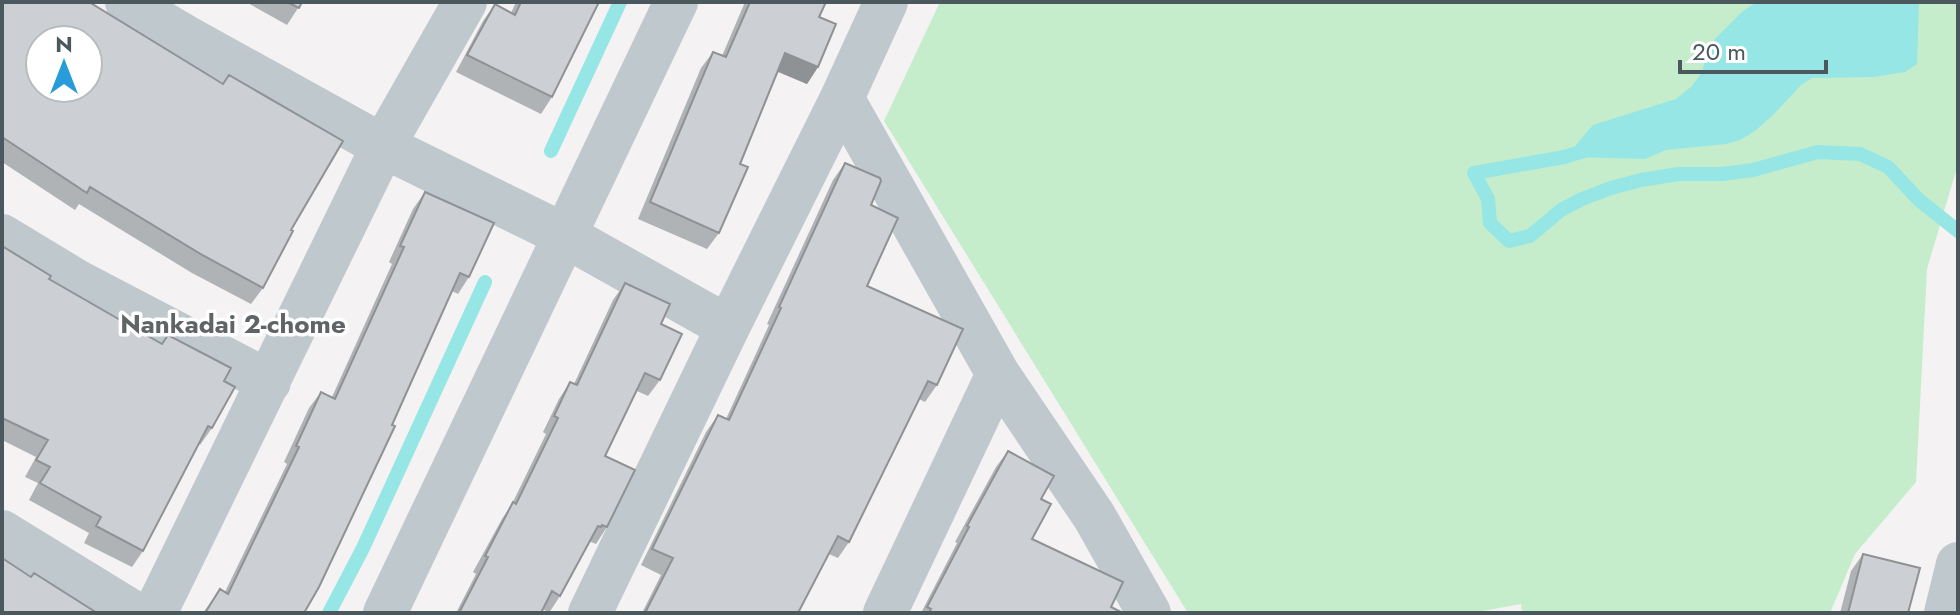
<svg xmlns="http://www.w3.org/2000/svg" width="1960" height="615" font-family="Jost,sans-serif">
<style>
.green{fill:#c5edcb}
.water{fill:#95e6e5}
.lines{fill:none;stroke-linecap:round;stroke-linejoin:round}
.stream{stroke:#95e6e5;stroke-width:14}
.minor{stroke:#bfc9cd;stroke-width:44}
.wall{fill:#afb3b6}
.shaded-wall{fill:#8f9294}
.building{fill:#ccd0d4;stroke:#8f9294;stroke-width:2;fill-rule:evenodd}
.labels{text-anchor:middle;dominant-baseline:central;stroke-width:7;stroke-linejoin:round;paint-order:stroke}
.neighbourhood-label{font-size:26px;font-weight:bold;fill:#5f6466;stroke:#fff}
</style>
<rect width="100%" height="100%" fill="#f4f2f2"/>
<path class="green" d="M 940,2 L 1958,2 L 1958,164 L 1927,269 L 1916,482 L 1855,554 L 1830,613 L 1522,613 L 1521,604 L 1472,613 L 1188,613 L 884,121 Z"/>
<path class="water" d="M 1757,2 L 1919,2 L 1917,64 L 1905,72 L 1874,77 L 1812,78 L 1801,85 L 1773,115 L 1755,131 L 1740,140 L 1726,144 L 1666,150 L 1645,159 L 1573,157 L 1570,152 L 1593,125 L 1676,99 L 1692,86 L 1702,72 L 1706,57 L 1715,39 L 1743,11 Z"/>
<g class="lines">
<path class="stream" d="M 1587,150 L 1564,157 L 1474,173 L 1488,199 L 1490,223 L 1509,241 L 1530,236 L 1561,210 L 1582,199 L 1611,188 L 1641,180 L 1678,174 L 1722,174 L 1753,170 L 1818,152 L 1860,154 L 1888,167 L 1919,200 L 1958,231
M 551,151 L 620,2
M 329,613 L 363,548 L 485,282"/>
<path class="minor" d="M 127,2 L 184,36 L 383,146 L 564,235 L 728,327
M 842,98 L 998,374 L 1094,516 L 1149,613
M 2,236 L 78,282 L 269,382
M 2,532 L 134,613
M 155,613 L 383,146 L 465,2
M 385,613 L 676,2
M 590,613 L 728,327 L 842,98 L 886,2
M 885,613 L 998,374
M 1946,613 L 1958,564"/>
</g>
<path class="wall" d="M 2,2 L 291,230 L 263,288 L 251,304 L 192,273 L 79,204 L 75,210 L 2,162 Z
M 246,2 L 302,2 L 287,25 Z
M 516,2 L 599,2 L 552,97 L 541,114 L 456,72 L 483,21 L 495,4 L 511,13 Z
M 745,2 L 826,2 L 819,17 L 818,67 L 807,84 L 778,72 L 740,164 L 719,233 L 707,249 L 638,219 L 701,68 L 713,52 L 722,56 Z
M 845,163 L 871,205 L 867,286 L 937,385 L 925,402 L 919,399 L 849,542 L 838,558 L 829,554 L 798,613 L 642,613 L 661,575 L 641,565 L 706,432 L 718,415 L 726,419 L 769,325 L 767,324 L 833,180 Z
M 425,192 L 469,277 L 458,294 L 452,291 L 304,613 L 203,613 L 220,589 L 225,592 L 287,464 L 284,462 L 309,408 L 321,392 L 332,397 L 392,264 L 389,262 L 413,209 Z
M 2,246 L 49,279 L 161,344 L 168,335 L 224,381 L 212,428 L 200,445 L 199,444 L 143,551 L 132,567 L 84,543 L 89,533 L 29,500 L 38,483 L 25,477 L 36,457 L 2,440 Z
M 625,283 L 661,324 L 660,380 L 648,396 L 637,391 L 605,456 L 607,527 L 596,544 L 591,542 L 589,543 L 560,596 L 549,613 L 543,609 L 541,613 L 456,613 L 476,574 L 473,572 L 502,519 L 512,504 L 546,434 L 543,432 L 559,399 L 570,382 L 574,384 L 613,300 Z
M 1008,451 L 1041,499 L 1032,539 L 1111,607 L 1123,613 L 921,613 L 957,543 L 955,542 L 996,467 Z
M 1863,554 L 1908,613 L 1840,613 L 1851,571 Z"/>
<path class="shaded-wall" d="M 785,53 L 818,67 L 807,84 L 774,70 Z"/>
<path class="building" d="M 2,2 L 89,2 L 223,84 L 229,75 L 343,141 L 291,230 L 293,231 L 263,288 L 204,256 L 90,187 L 87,193 L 2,137 ZM 40,40 L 88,40 L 88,88 L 40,88 Z
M 287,2 L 302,2 L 299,8 Z
M 521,2 L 599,2 L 552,97 L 467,55 L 495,4 L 515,15 Z
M 750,2 L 826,2 L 819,17 L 836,24 L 818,67 L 785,53 L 740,164 L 748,167 L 719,233 L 650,202 L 713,52 L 726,57 Z
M 845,163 L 880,178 L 881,181 L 871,205 L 898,218 L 867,286 L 963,329 L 937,385 L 928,381 L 849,542 L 838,536 L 798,613 L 645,613 L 673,558 L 652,549 L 718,415 L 729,420 L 781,308 L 779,307 Z
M 425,192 L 494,223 L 469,277 L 460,273 L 392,425 L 395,426 L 319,587 L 304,613 L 205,613 L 220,589 L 228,594 L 299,447 L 296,446 L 321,392 L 335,399 L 404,247 L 400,246 Z
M 2,246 L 51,276 L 49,279 L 162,344 L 168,335 L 231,368 L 224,381 L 235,387 L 212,428 L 208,426 L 143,551 L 96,526 L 101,517 L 40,483 L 50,467 L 36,460 L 48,440 L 2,418 Z
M 625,283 L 670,304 L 661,324 L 682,334 L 660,380 L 645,373 L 605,456 L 635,470 L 607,527 L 602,525 L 601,527 L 598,526 L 560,596 L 552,591 L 541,613 L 459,613 L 488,557 L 485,556 L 513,502 L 516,504 L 558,418 L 554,416 L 570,382 L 577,385 Z
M 1008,451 L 1054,476 L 1041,499 L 1051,504 L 1032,539 L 1123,582 L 1111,607 L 1123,613 L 929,613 L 931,609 L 927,607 L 969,527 L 967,526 Z
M 1863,554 L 1920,568 L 1908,613 L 1848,613 Z
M 2,558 L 31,577 L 34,573 L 97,613 L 2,613 Z"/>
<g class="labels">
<g class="neighbourhood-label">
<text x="233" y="324">Nankadai 2-chome</text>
</g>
</g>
<rect width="1960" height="615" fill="none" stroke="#4b595e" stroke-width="8"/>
<g transform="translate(64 64)"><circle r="38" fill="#ffffff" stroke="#b7bdbf" stroke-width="2"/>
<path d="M0-6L14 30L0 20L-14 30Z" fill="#289cd8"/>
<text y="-12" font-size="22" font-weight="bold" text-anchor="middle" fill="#4b595e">N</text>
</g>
<path d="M1680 60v12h146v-12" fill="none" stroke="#4b595e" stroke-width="4"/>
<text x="1692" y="60" font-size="24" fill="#4b595e" stroke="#ffffff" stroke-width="6" paint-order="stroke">20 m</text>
</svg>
